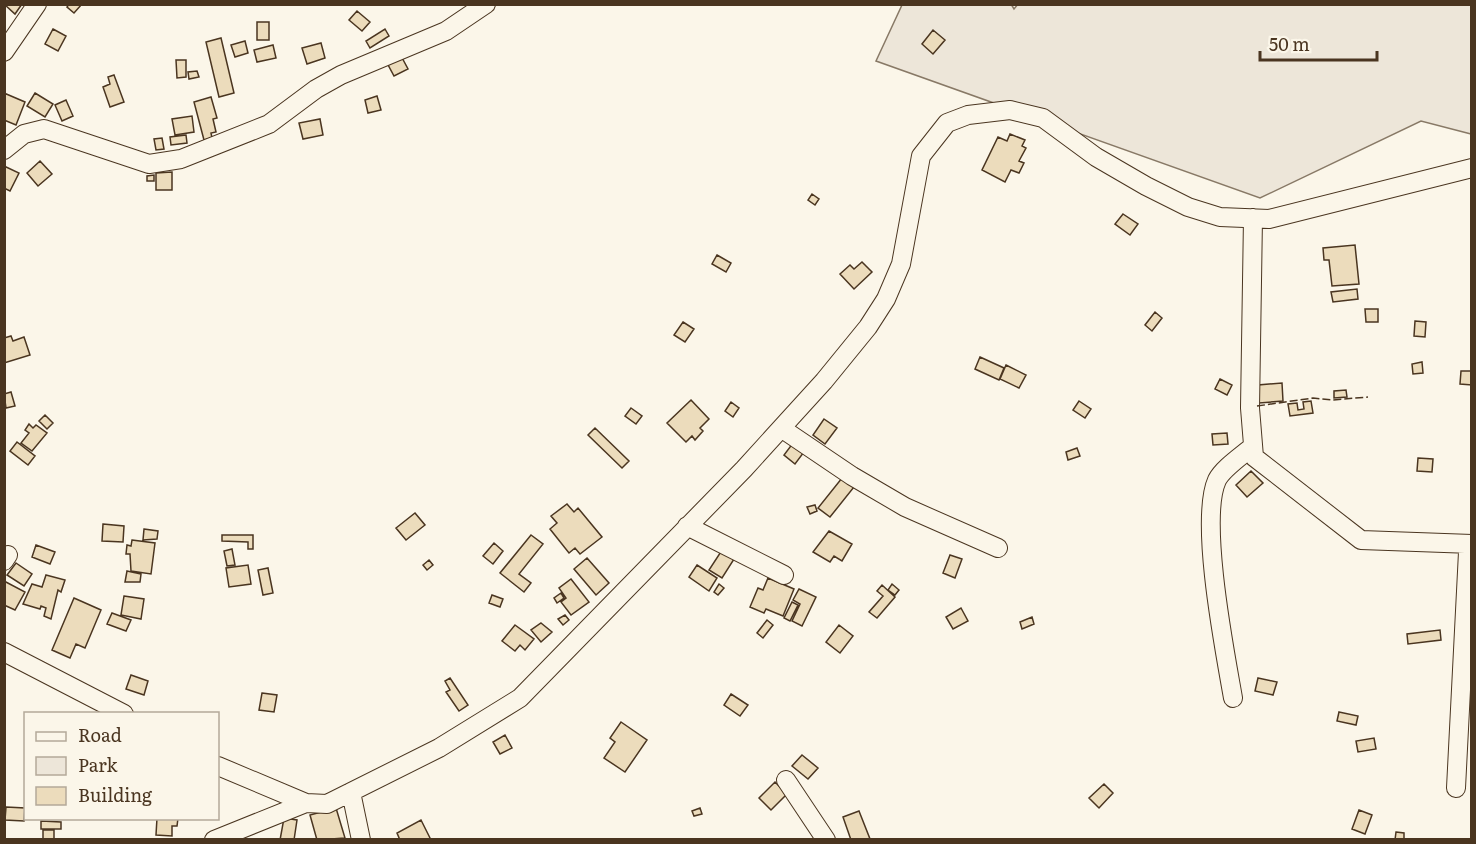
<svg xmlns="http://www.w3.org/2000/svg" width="1476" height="844" font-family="Literata,serif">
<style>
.green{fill:#ede6d9;stroke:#887966;stroke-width:1.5}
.building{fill:#ecdcbc;stroke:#4a3520;stroke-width:1.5}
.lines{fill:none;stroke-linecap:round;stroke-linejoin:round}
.minor-casing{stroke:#4a3520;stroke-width:20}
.minor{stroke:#fbf6e9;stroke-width:18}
.fence{stroke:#4a3520;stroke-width:1.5;stroke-dasharray:8 3;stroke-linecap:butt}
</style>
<rect width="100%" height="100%" fill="#fbf6e9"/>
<path class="green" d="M 1011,4 L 1014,9 L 1018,4 L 1471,5 L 1471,134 L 1421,121 L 1260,198 L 876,61 L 902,5 Z"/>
<path class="building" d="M 4,4 L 22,4 L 15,14 Z
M 69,4 L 82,4 L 74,13 L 67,7 Z
M 357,11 L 370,22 L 362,31 L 349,20 Z
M 257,22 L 269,22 L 269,40 L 257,40 Z
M 53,29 L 66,36 L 58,51 L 45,44 Z
M 385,29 L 389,36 L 370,48 L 366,41 Z
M 933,30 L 945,40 L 933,54 L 922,44 Z
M 221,38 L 234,93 L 219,97 L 206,42 Z
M 245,41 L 248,53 L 235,57 L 231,45 Z
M 321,43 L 325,58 L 307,64 L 302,48 Z
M 273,45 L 276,58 L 257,62 L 254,50 Z
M 400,54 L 408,69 L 394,76 L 386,61 Z
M 176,60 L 186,60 L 186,77 L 177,78 Z
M 197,71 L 199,77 L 189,79 L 188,72 Z
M 114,75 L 124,102 L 110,107 L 103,87 L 110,84 L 108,77 Z
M 4,93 L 25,102 L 16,125 L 4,120 Z
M 35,93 L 53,104 L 45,117 L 27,106 Z
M 377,96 L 381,110 L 368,113 L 365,100 Z
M 211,97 L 217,118 L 213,119 L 216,132 L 211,133 L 212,138 L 204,140 L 194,102 Z
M 66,100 L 73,116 L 62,121 L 55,105 Z
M 192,116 L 194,132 L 175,135 L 172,119 Z
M 320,119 L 323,135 L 303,139 L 299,123 Z
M 1010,134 L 1025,140 L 1022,146 L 1026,148 L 1019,161 L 1024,163 L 1019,173 L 1011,170 L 1005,182 L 982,170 L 998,137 L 1007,141 Z
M 186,135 L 187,143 L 171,145 L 170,137 Z
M 162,138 L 164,149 L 156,150 L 154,139 Z
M 40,161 L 52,174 L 38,186 L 27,173 Z
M 4,166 L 19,173 L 10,191 L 4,188 Z
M 172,172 L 172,190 L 156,190 L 156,173 Z
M 154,175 L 154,181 L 147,181 L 147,176 Z
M 812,194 L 819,199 L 815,205 L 808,200 Z
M 1123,214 L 1138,224 L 1130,235 L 1115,224 Z
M 1355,245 L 1359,284 L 1332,286 L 1329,260 L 1324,260 L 1323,248 Z
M 717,255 L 731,263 L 726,272 L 712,264 Z
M 862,262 L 872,272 L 854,289 L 840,274 L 850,265 L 854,269 Z
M 1357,289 L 1358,299 L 1333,302 L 1331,292 Z
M 1365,309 L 1378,309 L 1378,322 L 1366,322 Z
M 1155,312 L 1162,318 L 1152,331 L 1145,325 Z
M 1415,321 L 1426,322 L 1425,337 L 1414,336 Z
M 683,322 L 694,329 L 685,342 L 674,335 Z
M 11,336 L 13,341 L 24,337 L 30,355 L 4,363 L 4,338 Z
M 980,357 L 1004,368 L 999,380 L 975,369 Z
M 1422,362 L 1423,373 L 1413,374 L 1412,364 Z
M 1006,365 L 1026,375 L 1019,388 L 1000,379 Z
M 1461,371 L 1472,371 L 1472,385 L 1460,384 Z
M 1220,379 L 1232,385 L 1227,395 L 1215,389 Z
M 1282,383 L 1283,401 L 1259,403 L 1258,385 Z
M 1346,390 L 1347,397 L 1334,398 L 1334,391 Z
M 11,392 L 15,406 L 6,408 L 4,394 Z
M 691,400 L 709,419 L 700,428 L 703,431 L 695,440 L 692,436 L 686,442 L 667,423 Z
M 1079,401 L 1091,409 L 1085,418 L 1073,410 Z
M 1311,401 L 1313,413 L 1290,416 L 1288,404 L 1297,403 L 1298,410 L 1304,409 L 1303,402 Z
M 731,402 L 739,408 L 733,417 L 725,411 Z
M 631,408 L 642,416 L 636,424 L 625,416 Z
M 45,415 L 53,423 L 47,429 L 39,421 Z
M 824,419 L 837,428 L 825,444 L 813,435 Z
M 29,424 L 33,428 L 36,425 L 47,433 L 32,451 L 21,443 L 29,433 L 25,430 Z
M 595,428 L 629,461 L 622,468 L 588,435 Z
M 1227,433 L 1228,444 L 1213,445 L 1212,434 Z
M 17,442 L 35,456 L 28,465 L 10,451 Z
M 793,443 L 804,452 L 795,464 L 784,455 Z
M 1077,448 L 1080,456 L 1068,460 L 1066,452 Z
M 1418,458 L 1433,459 L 1432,472 L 1417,471 Z
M 1251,471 L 1263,483 L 1247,497 L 1236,485 Z
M 846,473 L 858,482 L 830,517 L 818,508 Z
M 567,504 L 574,512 L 578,508 L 602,537 L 580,554 L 575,548 L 569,553 L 550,529 L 557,523 L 551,516 Z
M 815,505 L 817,511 L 810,514 L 807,507 Z
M 415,513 L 425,525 L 406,540 L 396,528 Z
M 103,524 L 124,526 L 123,542 L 102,541 Z
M 144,529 L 158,531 L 157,539 L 143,540 Z
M 829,531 L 852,544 L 842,561 L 834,556 L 830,562 L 813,552 Z
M 222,535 L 253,535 L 253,549 L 248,549 L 248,542 L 222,541 Z
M 531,535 L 543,544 L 519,574 L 531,583 L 524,592 L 500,573 Z
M 132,540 L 155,543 L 151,574 L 131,571 L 130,554 L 126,554 L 127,545 L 131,546 Z
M 494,543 L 503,551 L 493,564 L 483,556 Z
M 36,545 L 55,552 L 50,564 L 32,557 Z
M 724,547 L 736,556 L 722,578 L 709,570 Z
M 232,549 L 235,565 L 227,566 L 224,551 Z
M 950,555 L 962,559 L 955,578 L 943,573 Z
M 587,558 L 609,583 L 596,595 L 574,569 Z
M 429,560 L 433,565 L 427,570 L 423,565 Z
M 16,563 L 32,574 L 24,586 L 7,575 Z
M 248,565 L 251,584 L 229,587 L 226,568 Z
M 697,565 L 717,578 L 709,591 L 689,577 Z
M 268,568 L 273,593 L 263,595 L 258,570 Z
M 127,571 L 141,574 L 140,582 L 125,582 Z
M 46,575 L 65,580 L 61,592 L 58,590 L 51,619 L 44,616 L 46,608 L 41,606 L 40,609 L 23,604 L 32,584 L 42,587 Z
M 768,578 L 794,589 L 783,616 L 766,609 L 764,613 L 750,607 L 758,588 L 763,590 Z
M 571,579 L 589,602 L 571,615 L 561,602 L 566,598 L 559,588 Z
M 4,581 L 25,592 L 15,610 L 4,605 Z
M 719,584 L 724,588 L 718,595 L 714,592 Z
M 892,584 L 899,590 L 895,595 L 888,590 Z
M 882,585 L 895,597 L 877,618 L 869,612 L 883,596 L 877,591 Z
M 799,589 L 816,597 L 802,626 L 792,621 L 800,604 L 793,600 Z
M 561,593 L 564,598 L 557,603 L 554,598 Z
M 492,595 L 503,599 L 500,607 L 489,603 Z
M 124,596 L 144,599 L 141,619 L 121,615 Z
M 74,598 L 101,610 L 85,648 L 76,644 L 70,658 L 52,650 Z
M 792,602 L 798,605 L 790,621 L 784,618 Z
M 961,608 L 968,621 L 953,629 L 946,617 Z
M 112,613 L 131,620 L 126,631 L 107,624 Z
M 565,615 L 569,620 L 563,625 L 558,619 Z
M 1032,617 L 1034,624 L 1022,629 L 1020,622 Z
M 767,620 L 773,625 L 763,638 L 757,633 Z
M 541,623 L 552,632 L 541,642 L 531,630 Z
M 515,625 L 534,639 L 525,650 L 520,645 L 515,651 L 502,641 Z
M 839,625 L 853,636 L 840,653 L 826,642 Z
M 1440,630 L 1441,640 L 1408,644 L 1407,634 Z
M 131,675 L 148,681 L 144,695 L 126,689 Z
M 450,678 L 468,705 L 459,711 L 446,692 L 450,690 L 445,681 Z
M 1258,678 L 1277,682 L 1273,695 L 1255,691 Z
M 262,693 L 277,695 L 274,712 L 259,710 Z
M 731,694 L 748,705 L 740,716 L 724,705 Z
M 1339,712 L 1358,716 L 1356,725 L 1337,721 Z
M 621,722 L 647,740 L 625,772 L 604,758 L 615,742 L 610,738 Z
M 505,735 L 512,748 L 500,754 L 493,742 Z
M 1374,738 L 1376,749 L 1358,752 L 1356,741 Z
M 802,755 L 818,768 L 808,779 L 792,766 Z
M 775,782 L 787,794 L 771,810 L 759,798 Z
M 1104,784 L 1113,793 L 1099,808 L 1089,798 Z
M 6,807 L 25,808 L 24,821 L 5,820 Z
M 336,808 L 345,838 L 317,840 L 310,815 Z
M 700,808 L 702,814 L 694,816 L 692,811 Z
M 1359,810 L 1372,815 L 1365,834 L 1352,829 Z
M 859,811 L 870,839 L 868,840 L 851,840 L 843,817 Z
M 157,818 L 178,818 L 177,826 L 172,826 L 172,836 L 156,835 Z
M 284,818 L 297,820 L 294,840 L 280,840 Z
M 421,820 L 431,840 L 400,840 L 397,833 Z
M 41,821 L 61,822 L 61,829 L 41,829 Z
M 43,830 L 54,830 L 54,840 L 43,840 Z
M 1396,832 L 1404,833 L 1404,840 L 1395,840 Z"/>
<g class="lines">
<defs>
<path id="minor" d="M 4,52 L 37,4
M 4,150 L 24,134 L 44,129 L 149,164 L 181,159 L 269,124 L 316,89 L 341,75 L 446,31 L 486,4
M 1253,218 L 1250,408 L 1254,457 L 1361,540 L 1472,544
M 781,428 L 852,476 L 905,507 L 998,548
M 687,526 L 784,575
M 4,561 L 8,555
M 4,652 L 124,714
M 1233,698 C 1225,652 1199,520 1217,480 C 1223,468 1243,455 1253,446
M 218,766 L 306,803 L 327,804 L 439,748 L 520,698 L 744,469 L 824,381 L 868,327 L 886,299 L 901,264 L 921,156 L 947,123 L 968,115 L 1010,110 L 1043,118 L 1096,157 L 1146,186 L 1188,207 L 1220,217 L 1269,219 L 1472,168
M 786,780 L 826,840
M 1456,788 L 1468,552 L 1472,545
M 351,792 L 361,840
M 214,840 L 306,803"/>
</defs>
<use href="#minor" class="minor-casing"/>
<use href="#minor" class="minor"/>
<path class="fence" d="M 1257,406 L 1313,398 L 1333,400 L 1368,397"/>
</g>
<rect width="1476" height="844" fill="none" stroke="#4a3520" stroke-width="12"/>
<rect x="24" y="712" width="195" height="108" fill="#fbf6e9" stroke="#b4a999" stroke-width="1.5"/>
<rect x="36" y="732" width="30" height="9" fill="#fbf6e9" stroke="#b4a999" stroke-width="1.5"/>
<text x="78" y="742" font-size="18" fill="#4a3520">Road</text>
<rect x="36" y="757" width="30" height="18" fill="#ede6d9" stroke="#b4a999" stroke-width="1.5"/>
<text x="78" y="772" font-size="18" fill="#4a3520">Park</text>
<rect x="36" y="787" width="30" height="18" fill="#ecdcbc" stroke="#b4a999" stroke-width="1.5"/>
<text x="78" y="802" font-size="18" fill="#4a3520">Building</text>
<path d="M1260 51v9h117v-9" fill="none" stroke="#4a3520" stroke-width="3"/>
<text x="1269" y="51" font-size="18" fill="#4a3520" stroke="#fbf6e9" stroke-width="4.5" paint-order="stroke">50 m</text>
</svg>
